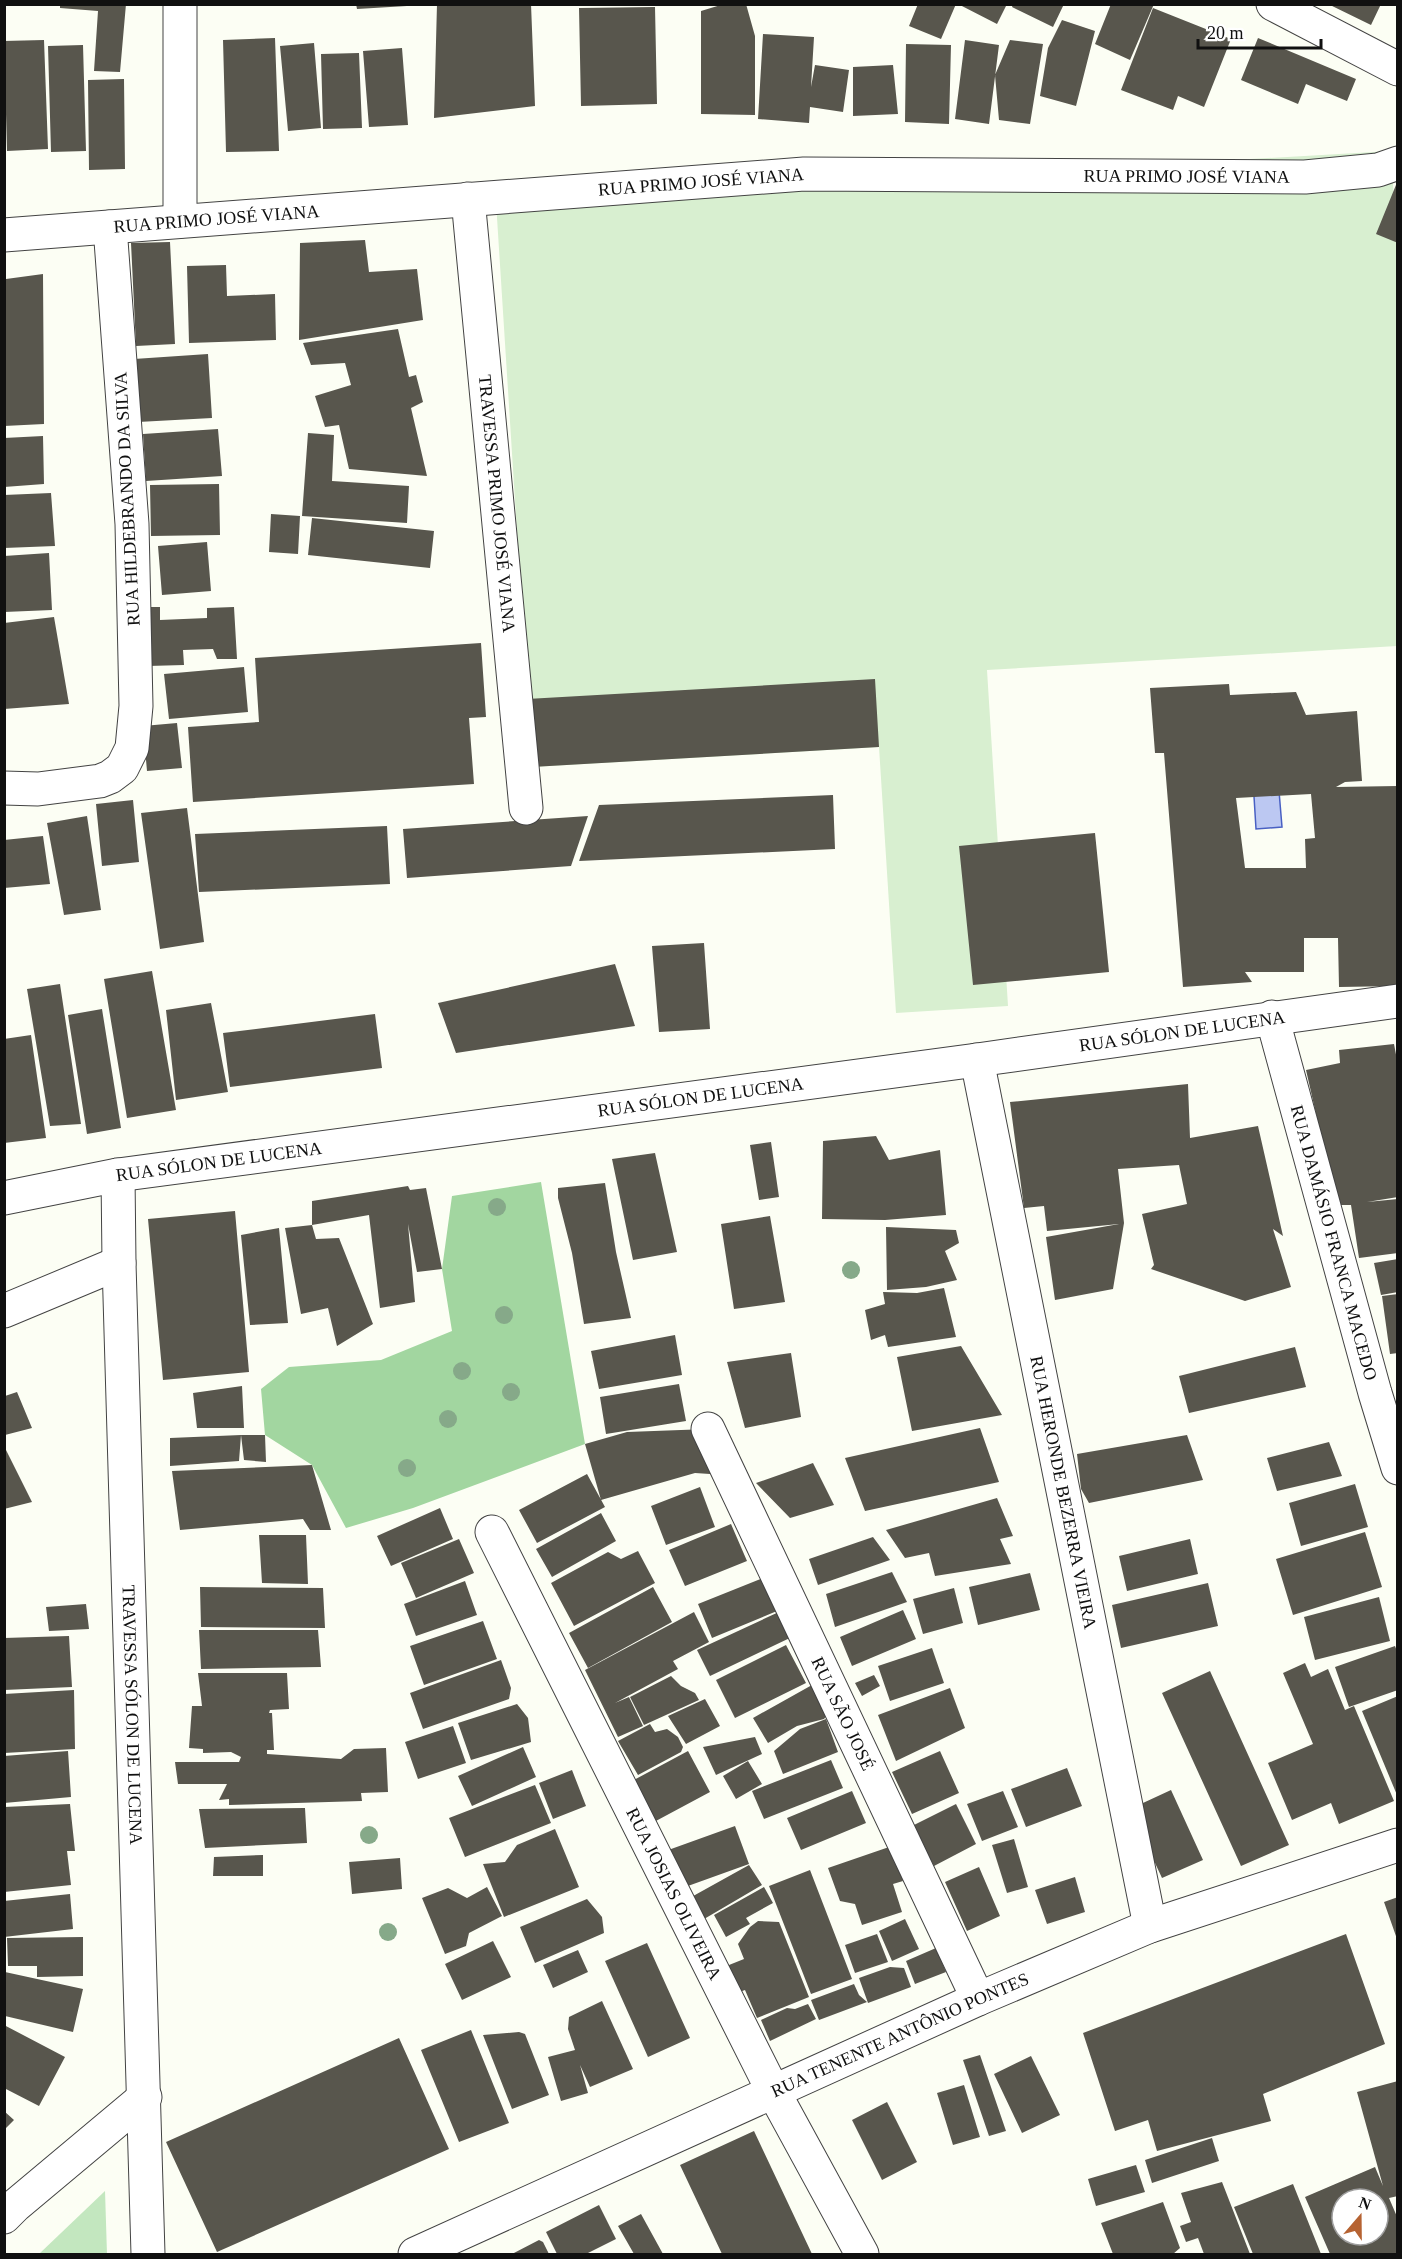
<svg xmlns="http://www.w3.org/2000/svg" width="1402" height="2259" font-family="'Times New Roman',serif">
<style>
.green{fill:#c3e7bf}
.forest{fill:#a2d6a0}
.pitch{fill:#d8efd0}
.water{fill:#bcc8f2;stroke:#4960c3;stroke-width:1.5}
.building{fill:#58564d;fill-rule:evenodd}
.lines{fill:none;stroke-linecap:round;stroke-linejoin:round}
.minor-casing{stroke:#434343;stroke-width:35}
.minor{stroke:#fff;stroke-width:33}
.tree{fill:#86a989}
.labels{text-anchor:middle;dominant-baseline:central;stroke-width:6;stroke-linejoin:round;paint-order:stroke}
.street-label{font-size:18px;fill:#101010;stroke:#fff}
</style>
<rect width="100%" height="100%" fill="#fcfef4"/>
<path class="green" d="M 105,2191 L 107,2254 L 39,2254 Z"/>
<path class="forest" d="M 541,1182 L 585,1444 L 413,1508 L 346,1528 L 312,1465 L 265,1435 L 261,1389 L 289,1367 L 381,1360 L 452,1331 L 442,1269 L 452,1196 Z"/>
<path class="pitch" d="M 1391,151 L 1398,265 L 1397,646 L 987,670 L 1008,1006 L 896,1013 L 879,747 L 532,767 L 496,202 Z"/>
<path class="water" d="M 1278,779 L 1282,827 L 1256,829 L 1253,780 Z"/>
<path class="building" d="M 60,4 L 126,4 L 120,72 L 94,71 L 98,11 L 60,8 Z
M 356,4 L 407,4 L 407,6 L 357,9 Z
M 437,4 L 531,4 L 535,106 L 434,118 Z
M 724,4 L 746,4 L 755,36 L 755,115 L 701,114 L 701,11 Z
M 918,4 L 956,4 L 941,39 L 909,26 Z
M 958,4 L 1007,4 L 997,24 Z
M 1013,4 L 1064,4 L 1053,27 L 1012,7 Z
M 1111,4 L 1154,4 L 1130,60 L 1095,44 Z
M 1328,4 L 1381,4 L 1371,25 Z
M 655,7 L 657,104 L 581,106 L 579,8 Z
M 1153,8 L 1231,39 L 1204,107 L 1178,96 L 1173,110 L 1121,90 Z
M 1062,20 L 1095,31 L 1076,106 L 1040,96 L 1048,48 Z
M 763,34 L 814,37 L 811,87 L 815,65 L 849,70 L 843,112 L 810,107 L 809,123 L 758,119 Z
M 275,38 L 279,151 L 226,152 L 223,40 Z
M 1258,38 L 1356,79 L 1347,101 L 1306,84 L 1298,104 L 1241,80 Z
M 44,40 L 48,149 L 7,151 L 4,41 Z
M 965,40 L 999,45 L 989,124 L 955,119 Z
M 1010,40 L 1043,44 L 1030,124 L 999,120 L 995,75 Z
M 314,43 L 321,128 L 288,131 L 280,46 Z
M 906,44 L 951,45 L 949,124 L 905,122 Z
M 83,45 L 86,151 L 51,152 L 48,46 Z
M 402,48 L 408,125 L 369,127 L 363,51 Z
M 359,53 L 362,128 L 323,129 L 321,54 Z
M 893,65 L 898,114 L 853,116 L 853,67 Z
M 124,79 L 125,169 L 89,170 L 88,80 Z
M 1398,180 L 1398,243 L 1376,234 Z
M 365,240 L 369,272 L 417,269 L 423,320 L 299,340 L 300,243 Z
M 170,242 L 175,344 L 136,346 L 131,243 Z
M 226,265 L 227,296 L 275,294 L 276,340 L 189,343 L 187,266 Z
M 43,274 L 44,424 L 4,426 L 6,279 Z
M 398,329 L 409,377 L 416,375 L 423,402 L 411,408 L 427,476 L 349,469 L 339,425 L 325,427 L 315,396 L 351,385 L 345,363 L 311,365 L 303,343 Z
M 208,354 L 212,418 L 138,422 L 134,359 Z
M 218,429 L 222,476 L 146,481 L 143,434 Z
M 308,433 L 334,435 L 332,481 L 409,486 L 407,523 L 302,516 Z
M 43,436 L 44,484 L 4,487 L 4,438 Z
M 219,484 L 220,535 L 151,536 L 150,485 Z
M 51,493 L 55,546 L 4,548 L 4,495 Z
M 271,514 L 300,516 L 298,554 L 269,552 Z
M 312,518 L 434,531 L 430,568 L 308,555 Z
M 207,542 L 211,591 L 162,595 L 158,546 Z
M 49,553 L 52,610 L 4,612 L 4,556 Z
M 145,607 L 160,607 L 160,620 L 207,618 L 207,608 L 234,607 L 237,659 L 217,659 L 213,649 L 183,650 L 184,665 L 148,666 Z
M 54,617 L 69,704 L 4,709 L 4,623 Z
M 481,643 L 486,717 L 469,718 L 474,784 L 193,802 L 188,727 L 259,722 L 255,658 Z
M 244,667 L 248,712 L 169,719 L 164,674 Z
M 875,679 L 879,747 L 532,767 L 527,699 Z
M 1229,684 L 1230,695 L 1296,692 L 1306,715 L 1357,711 L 1362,781 L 1345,782 L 1336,787 L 1398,786 L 1398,986 L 1339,987 L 1338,938 L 1304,938 L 1304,972 L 1245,972 L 1252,982 L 1183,987 L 1164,753 L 1155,753 L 1150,688 ZM 1311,794 L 1315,838 L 1305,839 L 1306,868 L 1245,868 L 1236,798 Z
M 177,723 L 182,768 L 147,771 L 143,726 Z
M 833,795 L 835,849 L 579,861 L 599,805 Z
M 133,800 L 139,862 L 102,866 L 96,804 Z
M 187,808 L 204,942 L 160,949 L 141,813 Z
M 87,816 L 101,910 L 64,915 L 47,823 Z
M 588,816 L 571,866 L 407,878 L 403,829 Z
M 387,826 L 390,884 L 199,892 L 195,834 Z
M 1095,833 L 1109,972 L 973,985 L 959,846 Z
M 43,836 L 50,884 L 4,888 L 4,840 Z
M 704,943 L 710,1029 L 659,1032 L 652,946 Z
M 615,964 L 635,1026 L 456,1053 L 438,1003 Z
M 152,971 L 176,1110 L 127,1118 L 104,979 Z
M 60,984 L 81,1124 L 50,1126 L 27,989 Z
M 211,1003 L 228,1092 L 176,1100 L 166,1010 Z
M 102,1009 L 121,1128 L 87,1134 L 68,1015 Z
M 375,1014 L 382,1068 L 230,1087 L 223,1033 Z
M 31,1035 L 46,1138 L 4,1143 L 4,1039 Z
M 1394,1044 L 1398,1065 L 1398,1197 L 1367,1202 L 1398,1199 L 1398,1253 L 1359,1258 L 1351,1205 L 1329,1205 L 1317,1118 L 1306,1070 L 1340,1063 L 1339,1050 Z
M 1188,1084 L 1190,1138 L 1258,1126 L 1283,1236 L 1273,1229 L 1291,1287 L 1245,1301 L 1151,1269 L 1154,1265 L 1142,1214 L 1187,1204 L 1179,1165 L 1118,1169 L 1124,1223 L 1113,1289 L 1055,1300 L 1046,1237 L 1119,1224 L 1047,1231 L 1044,1206 L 1024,1208 L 1010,1102 Z
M 876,1136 L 889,1160 L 940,1150 L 946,1215 L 885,1220 L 822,1219 L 823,1141 Z
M 771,1142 L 779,1197 L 759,1200 L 750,1145 Z
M 655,1153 L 677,1252 L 633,1260 L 612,1159 Z
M 605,1183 L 616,1252 L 631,1318 L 584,1324 L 572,1253 L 558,1198 L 558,1188 Z
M 408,1186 L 410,1190 L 426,1188 L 442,1269 L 417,1272 L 408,1224 L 415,1302 L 380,1308 L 369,1215 L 312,1225 L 312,1201 Z
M 235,1211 L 249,1372 L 163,1380 L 148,1219 Z
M 770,1216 L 785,1302 L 734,1309 L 721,1224 Z
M 312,1225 L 316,1239 L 339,1238 L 373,1324 L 337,1346 L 328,1308 L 301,1314 L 285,1228 Z
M 886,1227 L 956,1230 L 959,1243 L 945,1251 L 957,1280 L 926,1287 L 887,1290 Z
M 279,1228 L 288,1323 L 250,1325 L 241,1235 Z
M 1398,1259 L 1398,1292 L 1381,1295 L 1374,1263 Z
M 944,1288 L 956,1337 L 888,1347 L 885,1335 L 871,1340 L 865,1310 L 885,1304 L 883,1292 L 917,1293 Z
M 1398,1294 L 1398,1353 L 1390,1354 L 1382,1296 Z
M 675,1335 L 682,1375 L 599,1389 L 591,1351 Z
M 961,1346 L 1002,1415 L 912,1431 L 897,1357 Z
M 1295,1347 L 1306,1387 L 1189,1413 L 1179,1376 Z
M 791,1353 L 801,1417 L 745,1428 L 727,1362 Z
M 679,1384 L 686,1421 L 606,1434 L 600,1397 Z
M 242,1386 L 244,1428 L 197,1428 L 193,1393 Z
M 17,1392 L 32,1428 L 5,1435 L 5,1396 Z
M 980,1428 L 999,1482 L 865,1511 L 845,1458 Z
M 708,1429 L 725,1475 L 695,1473 L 601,1500 L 585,1444 L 627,1432 Z
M 241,1435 L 265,1435 L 266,1462 L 244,1460 L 241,1435 L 239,1461 L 170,1466 L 170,1438 Z
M 1187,1435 L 1203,1480 L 1089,1503 L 1081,1489 L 1077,1454 Z
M 1329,1442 L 1342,1476 L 1277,1491 L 1267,1458 Z
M 4,1446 L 32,1502 L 4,1509 Z
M 813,1463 L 834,1505 L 790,1518 L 756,1483 Z
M 312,1465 L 331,1530 L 310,1530 L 303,1519 L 180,1530 L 172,1471 Z
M 587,1474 L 605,1507 L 537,1543 L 519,1510 Z
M 1355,1484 L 1368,1527 L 1301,1546 L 1289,1503 Z
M 700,1487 L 715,1527 L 666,1545 L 651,1506 Z
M 997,1498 L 1013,1536 L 1000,1539 L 1011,1564 L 935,1576 L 929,1553 L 905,1558 L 886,1530 Z
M 440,1508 L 453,1539 L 391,1566 L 377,1536 Z
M 601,1513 L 616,1541 L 552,1577 L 536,1549 Z
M 731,1524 L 747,1561 L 685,1586 L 669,1550 Z
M 1365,1532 L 1382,1587 L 1293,1615 L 1276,1559 Z
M 259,1535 L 306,1535 L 308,1584 L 262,1583 Z
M 873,1537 L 890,1560 L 818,1585 L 809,1559 Z
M 459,1539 L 474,1573 L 416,1598 L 401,1563 Z
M 1190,1539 L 1198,1574 L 1127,1591 L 1119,1556 Z
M 638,1551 L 655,1583 L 574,1626 L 551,1583 L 608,1552 L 621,1559 Z
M 892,1572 L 907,1602 L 835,1627 L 826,1594 Z
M 1030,1573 L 1040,1610 L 978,1625 L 969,1587 Z
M 763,1578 L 777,1611 L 712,1638 L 698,1604 Z
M 465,1581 L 477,1615 L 416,1636 L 404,1604 Z
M 1208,1583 L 1218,1626 L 1121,1648 L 1112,1605 Z
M 200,1587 L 323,1588 L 325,1628 L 201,1627 Z
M 653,1587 L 672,1622 L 588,1668 L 569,1633 Z
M 954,1588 L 963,1623 L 923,1634 L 913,1599 Z
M 1379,1597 L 1390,1641 L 1315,1660 L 1304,1617 Z
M 86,1604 L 89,1629 L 49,1631 L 46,1607 Z
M 903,1610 L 916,1639 L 852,1666 L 840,1637 Z
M 781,1611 L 794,1636 L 710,1676 L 697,1650 Z
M 694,1612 L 709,1642 L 673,1661 L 678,1669 L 615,1703 L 629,1697 L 643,1726 L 618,1737 L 585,1670 Z
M 483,1621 L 497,1659 L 424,1685 L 410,1646 Z
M 199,1630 L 318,1630 L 321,1667 L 201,1669 Z
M 69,1636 L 72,1687 L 4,1690 L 4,1638 Z
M 786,1645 L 806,1683 L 735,1718 L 716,1680 Z
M 1395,1646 L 1398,1654 L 1398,1690 L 1349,1707 L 1335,1667 Z
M 932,1648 L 944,1683 L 890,1701 L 878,1666 Z
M 501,1660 L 511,1688 L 509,1699 L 423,1729 L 410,1693 Z
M 1305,1663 L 1311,1677 L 1328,1669 L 1345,1710 L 1354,1706 L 1394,1801 L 1339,1824 L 1331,1803 L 1292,1820 L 1268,1763 L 1313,1744 L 1283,1673 Z
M 1210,1671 L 1289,1845 L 1241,1866 L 1162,1693 Z
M 198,1673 L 287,1673 L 289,1709 L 270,1710 L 269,1713 L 272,1713 L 274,1750 L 267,1750 L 267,1754 L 341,1759 L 354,1749 L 386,1748 L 388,1792 L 361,1793 L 362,1801 L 229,1805 L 229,1799 L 219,1800 L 227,1784 L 178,1784 L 175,1762 L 239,1762 L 241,1757 L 231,1752 L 203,1753 L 203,1749 L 189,1748 L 192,1706 L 202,1706 Z
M 874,1675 L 880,1686 L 862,1696 L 855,1683 Z
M 671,1676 L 681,1686 L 695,1693 L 699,1700 L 644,1725 L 630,1697 Z
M 812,1685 L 828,1714 L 824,1719 L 797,1726 L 768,1743 L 753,1718 Z
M 950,1688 L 965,1728 L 896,1761 L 878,1715 Z
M 74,1690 L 75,1749 L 4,1753 L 4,1694 Z
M 1398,1696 L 1398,1795 L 1397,1795 L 1362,1711 Z
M 705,1699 L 720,1726 L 686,1744 L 668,1716 Z
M 517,1704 L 528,1718 L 531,1742 L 471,1760 L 458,1723 Z
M 826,1719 L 838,1752 L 783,1774 L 774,1751 L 800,1729 Z
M 650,1724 L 655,1732 L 667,1729 L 678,1737 L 683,1747 L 681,1752 L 638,1775 L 618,1741 Z
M 453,1726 L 466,1763 L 418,1779 L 405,1742 Z
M 755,1737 L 762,1754 L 716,1775 L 703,1747 Z
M 523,1747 L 536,1777 L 472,1806 L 458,1776 Z
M 68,1751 L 71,1797 L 4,1803 L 4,1756 Z
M 688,1751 L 710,1792 L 654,1822 L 632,1781 Z
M 940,1751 L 959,1793 L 912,1814 L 892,1772 Z
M 831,1760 L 843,1788 L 764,1819 L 752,1791 Z
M 748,1761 L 762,1784 L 736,1799 L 723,1776 Z
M 1067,1768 L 1082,1806 L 1026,1827 L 1011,1789 Z
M 572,1770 L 586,1806 L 553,1819 L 539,1783 Z
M 535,1785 L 551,1823 L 465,1857 L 449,1818 Z
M 1171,1790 L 1203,1860 L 1162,1878 L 1130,1809 Z
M 852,1791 L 866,1823 L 801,1850 L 787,1818 Z
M 1003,1791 L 1018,1827 L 982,1841 L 967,1804 Z
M 70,1804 L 75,1851 L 67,1851 L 71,1885 L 4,1892 L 4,1807 Z
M 956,1804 L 976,1844 L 934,1866 L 912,1826 Z
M 305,1808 L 307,1843 L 205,1848 L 199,1809 Z
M 735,1826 L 749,1864 L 674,1891 L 660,1853 Z
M 555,1829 L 579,1887 L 504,1917 L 483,1864 L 505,1862 L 517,1845 Z
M 1014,1839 L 1028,1887 L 1007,1893 L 992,1845 Z
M 892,1846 L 903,1881 L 893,1884 L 902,1912 L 862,1925 L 855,1904 L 840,1901 L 828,1868 Z
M 263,1855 L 263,1876 L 213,1876 L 214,1857 Z
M 400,1858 L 402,1889 L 352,1894 L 349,1862 Z
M 749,1865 L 762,1885 L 699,1922 L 686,1900 Z
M 979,1867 L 1000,1916 L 967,1931 L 945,1882 Z
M 810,1870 L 852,1979 L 811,1994 L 769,1886 Z
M 1075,1877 L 1085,1912 L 1047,1924 L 1035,1890 Z
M 487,1887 L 502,1916 L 469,1933 L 466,1946 L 445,1954 L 422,1898 L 448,1888 L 467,1898 Z
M 764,1887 L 773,1903 L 746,1918 L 750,1924 L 726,1937 L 714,1915 Z
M 70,1894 L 73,1929 L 4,1937 L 4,1901 Z
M 1398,1897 L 1398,1939 L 1397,1939 L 1384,1902 Z
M 587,1899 L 602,1917 L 604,1933 L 535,1963 L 520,1927 Z
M 905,1919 L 919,1949 L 892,1961 L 879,1931 Z
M 758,1921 L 779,1922 L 809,1997 L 757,2018 L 745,1990 L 734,1994 L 724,1967 L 744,1959 L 738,1944 L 750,1927 Z
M 877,1934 L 888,1962 L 855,1973 L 845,1945 Z
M 1346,1934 L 1385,2044 L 1263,2094 L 1271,2121 L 1157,2151 L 1148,2120 L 1115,2131 L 1083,2033 Z
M 83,1937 L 83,1976 L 37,1977 L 37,1966 L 8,1966 L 7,1938 Z
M 493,1941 L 511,1977 L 462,2000 L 445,1964 Z
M 647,1943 L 690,2038 L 648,2057 L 605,1961 Z
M 936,1948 L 946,1972 L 915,1984 L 906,1961 Z
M 578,1950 L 588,1972 L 553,1988 L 543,1965 Z
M 890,1967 L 904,1968 L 911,1987 L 868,2003 L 859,1978 Z
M 5,1972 L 83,1989 L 73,2032 L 5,2016 Z
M 854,1984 L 859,1995 L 867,2002 L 819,2020 L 811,2000 Z
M 602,2001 L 633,2069 L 590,2087 L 580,2065 L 588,2093 L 561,2101 L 548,2057 L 575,2050 L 568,2029 L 569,2017 Z
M 808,2004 L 816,2019 L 770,2041 L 761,2020 L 787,2008 L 795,2009 Z
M 4,2025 L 65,2057 L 39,2106 L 4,2088 Z
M 471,2030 L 509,2123 L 459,2142 L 421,2050 Z
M 519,2032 L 525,2034 L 549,2095 L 512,2109 L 483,2035 Z
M 399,2038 L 449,2149 L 217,2252 L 166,2142 Z
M 980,2055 L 1006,2131 L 989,2136 L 963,2060 Z
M 1031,2056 L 1060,2115 L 1022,2133 L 994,2074 Z
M 1398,2081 L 1398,2196 L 1389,2198 L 1398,2219 L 1398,2254 L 1330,2254 L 1305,2197 L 1375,2167 L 1383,2186 L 1357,2092 ZM 1342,2199 L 1378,2199 L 1378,2235 L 1342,2235 Z
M 964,2085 L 980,2137 L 953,2145 L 937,2093 Z
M 887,2102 L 917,2162 L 882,2180 L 852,2120 Z
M 4,2111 L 14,2120 L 4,2130 Z
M 754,2131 L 812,2254 L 722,2254 L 680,2165 Z
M 1212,2138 L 1219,2161 L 1152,2183 L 1145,2160 Z
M 1136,2165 L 1145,2192 L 1096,2206 L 1088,2179 Z
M 1222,2182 L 1250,2254 L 1204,2254 L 1198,2238 L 1186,2242 L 1180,2226 L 1191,2222 L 1181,2193 Z
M 1293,2184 L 1321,2254 L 1253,2254 L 1234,2207 Z
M 1163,2202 L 1180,2248 L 1173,2254 L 1113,2254 L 1101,2223 Z
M 599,2205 L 616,2239 L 586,2254 L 557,2254 L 546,2232 Z
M 641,2214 L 663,2254 L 634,2254 L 618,2226 Z
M 539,2240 L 543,2242 L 549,2254 L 512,2254 Z"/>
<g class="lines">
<defs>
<g id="minor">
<path d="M 180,4 L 180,221"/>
<path d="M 1273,4 L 1398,69"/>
<path id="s1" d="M 468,199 L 526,808"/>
<path id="s2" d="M 4,235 L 804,174 L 1305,177 L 1378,170 L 1398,163"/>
<path d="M 4,788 L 38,789 L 100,781 L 110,777 L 122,768 L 132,748 L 136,706 L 132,524 L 110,227"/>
<path id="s3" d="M 1272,1017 L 1375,1393 L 1398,1468"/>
<path id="s4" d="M 977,1060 L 1150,1926"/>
<path id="s5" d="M 118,1175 L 119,1263 L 148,2254"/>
<path id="s6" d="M 4,1198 L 118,1175 L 977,1060 L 1398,1001"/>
<path d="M 4,1311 L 119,1263"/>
<path id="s7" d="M 708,1429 L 978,1999"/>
<path id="s8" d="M 492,1532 L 773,2091 L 862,2254"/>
<path d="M 4,2217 L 16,2205 L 145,2097"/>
<path id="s9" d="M 415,2254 L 978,1999 L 1150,1926 L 1398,1845"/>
</g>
</defs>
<use href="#minor" class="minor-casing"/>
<use href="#minor" class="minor"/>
</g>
<g class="tree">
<circle cx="497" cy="1207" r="9"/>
<circle cx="851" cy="1270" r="9"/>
<circle cx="504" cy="1315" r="9"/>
<circle cx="462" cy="1371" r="9"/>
<circle cx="511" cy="1392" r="9"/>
<circle cx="448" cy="1419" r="9"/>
<circle cx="407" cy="1468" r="9"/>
<circle cx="369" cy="1835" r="9"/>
<circle cx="388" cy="1932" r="9"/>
</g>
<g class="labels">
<g class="street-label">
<text stroke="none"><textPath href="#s2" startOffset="1185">RUA PRIMO JOSÉ VIANA</textPath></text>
<text stroke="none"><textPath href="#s2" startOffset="699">RUA PRIMO JOSÉ VIANA</textPath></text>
<text stroke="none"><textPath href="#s2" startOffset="213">RUA PRIMO JOSÉ VIANA</textPath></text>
<text transform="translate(127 499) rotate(-93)">RUA HILDEBRANDO DA SILVA</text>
<text stroke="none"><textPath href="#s1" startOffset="306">TRAVESSA PRIMO JOSÉ VIANA</textPath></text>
<text stroke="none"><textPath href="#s6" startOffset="1190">RUA SÓLON DE LUCENA</textPath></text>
<text stroke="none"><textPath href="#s6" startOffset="704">RUA SÓLON DE LUCENA</textPath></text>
<text stroke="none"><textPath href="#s6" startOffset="218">RUA SÓLON DE LUCENA</textPath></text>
<text stroke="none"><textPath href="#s3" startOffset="234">RUA DAMÁSIO FRANCA MACEDO</textPath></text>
<text stroke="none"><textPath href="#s4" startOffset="441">RUA HERONDE BEZERRA VIEIRA</textPath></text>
<text stroke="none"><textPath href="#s7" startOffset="315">RUA SÃO JOSÉ</textPath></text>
<text stroke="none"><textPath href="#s5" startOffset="540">TRAVESSA SÓLON DE LUCENA</textPath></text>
<text stroke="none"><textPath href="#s8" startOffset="405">RUA JOSIAS OLIVEIRA</textPath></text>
<text stroke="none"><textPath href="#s9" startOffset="532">RUA TENENTE ANTÔNIO PONTES</textPath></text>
</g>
</g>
<rect width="1402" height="2259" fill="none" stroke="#101010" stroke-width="12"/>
<g transform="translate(1360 2217) rotate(20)"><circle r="28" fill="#ffffff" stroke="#9f9f9f" stroke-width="1.5"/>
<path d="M0-4.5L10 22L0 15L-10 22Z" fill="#b66332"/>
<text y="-9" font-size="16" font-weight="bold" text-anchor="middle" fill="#101010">N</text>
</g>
<path d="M1198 39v9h123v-9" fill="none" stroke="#101010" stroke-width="3"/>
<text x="1207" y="39" font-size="18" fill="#101010" stroke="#ffffff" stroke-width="4.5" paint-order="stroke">20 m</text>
</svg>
